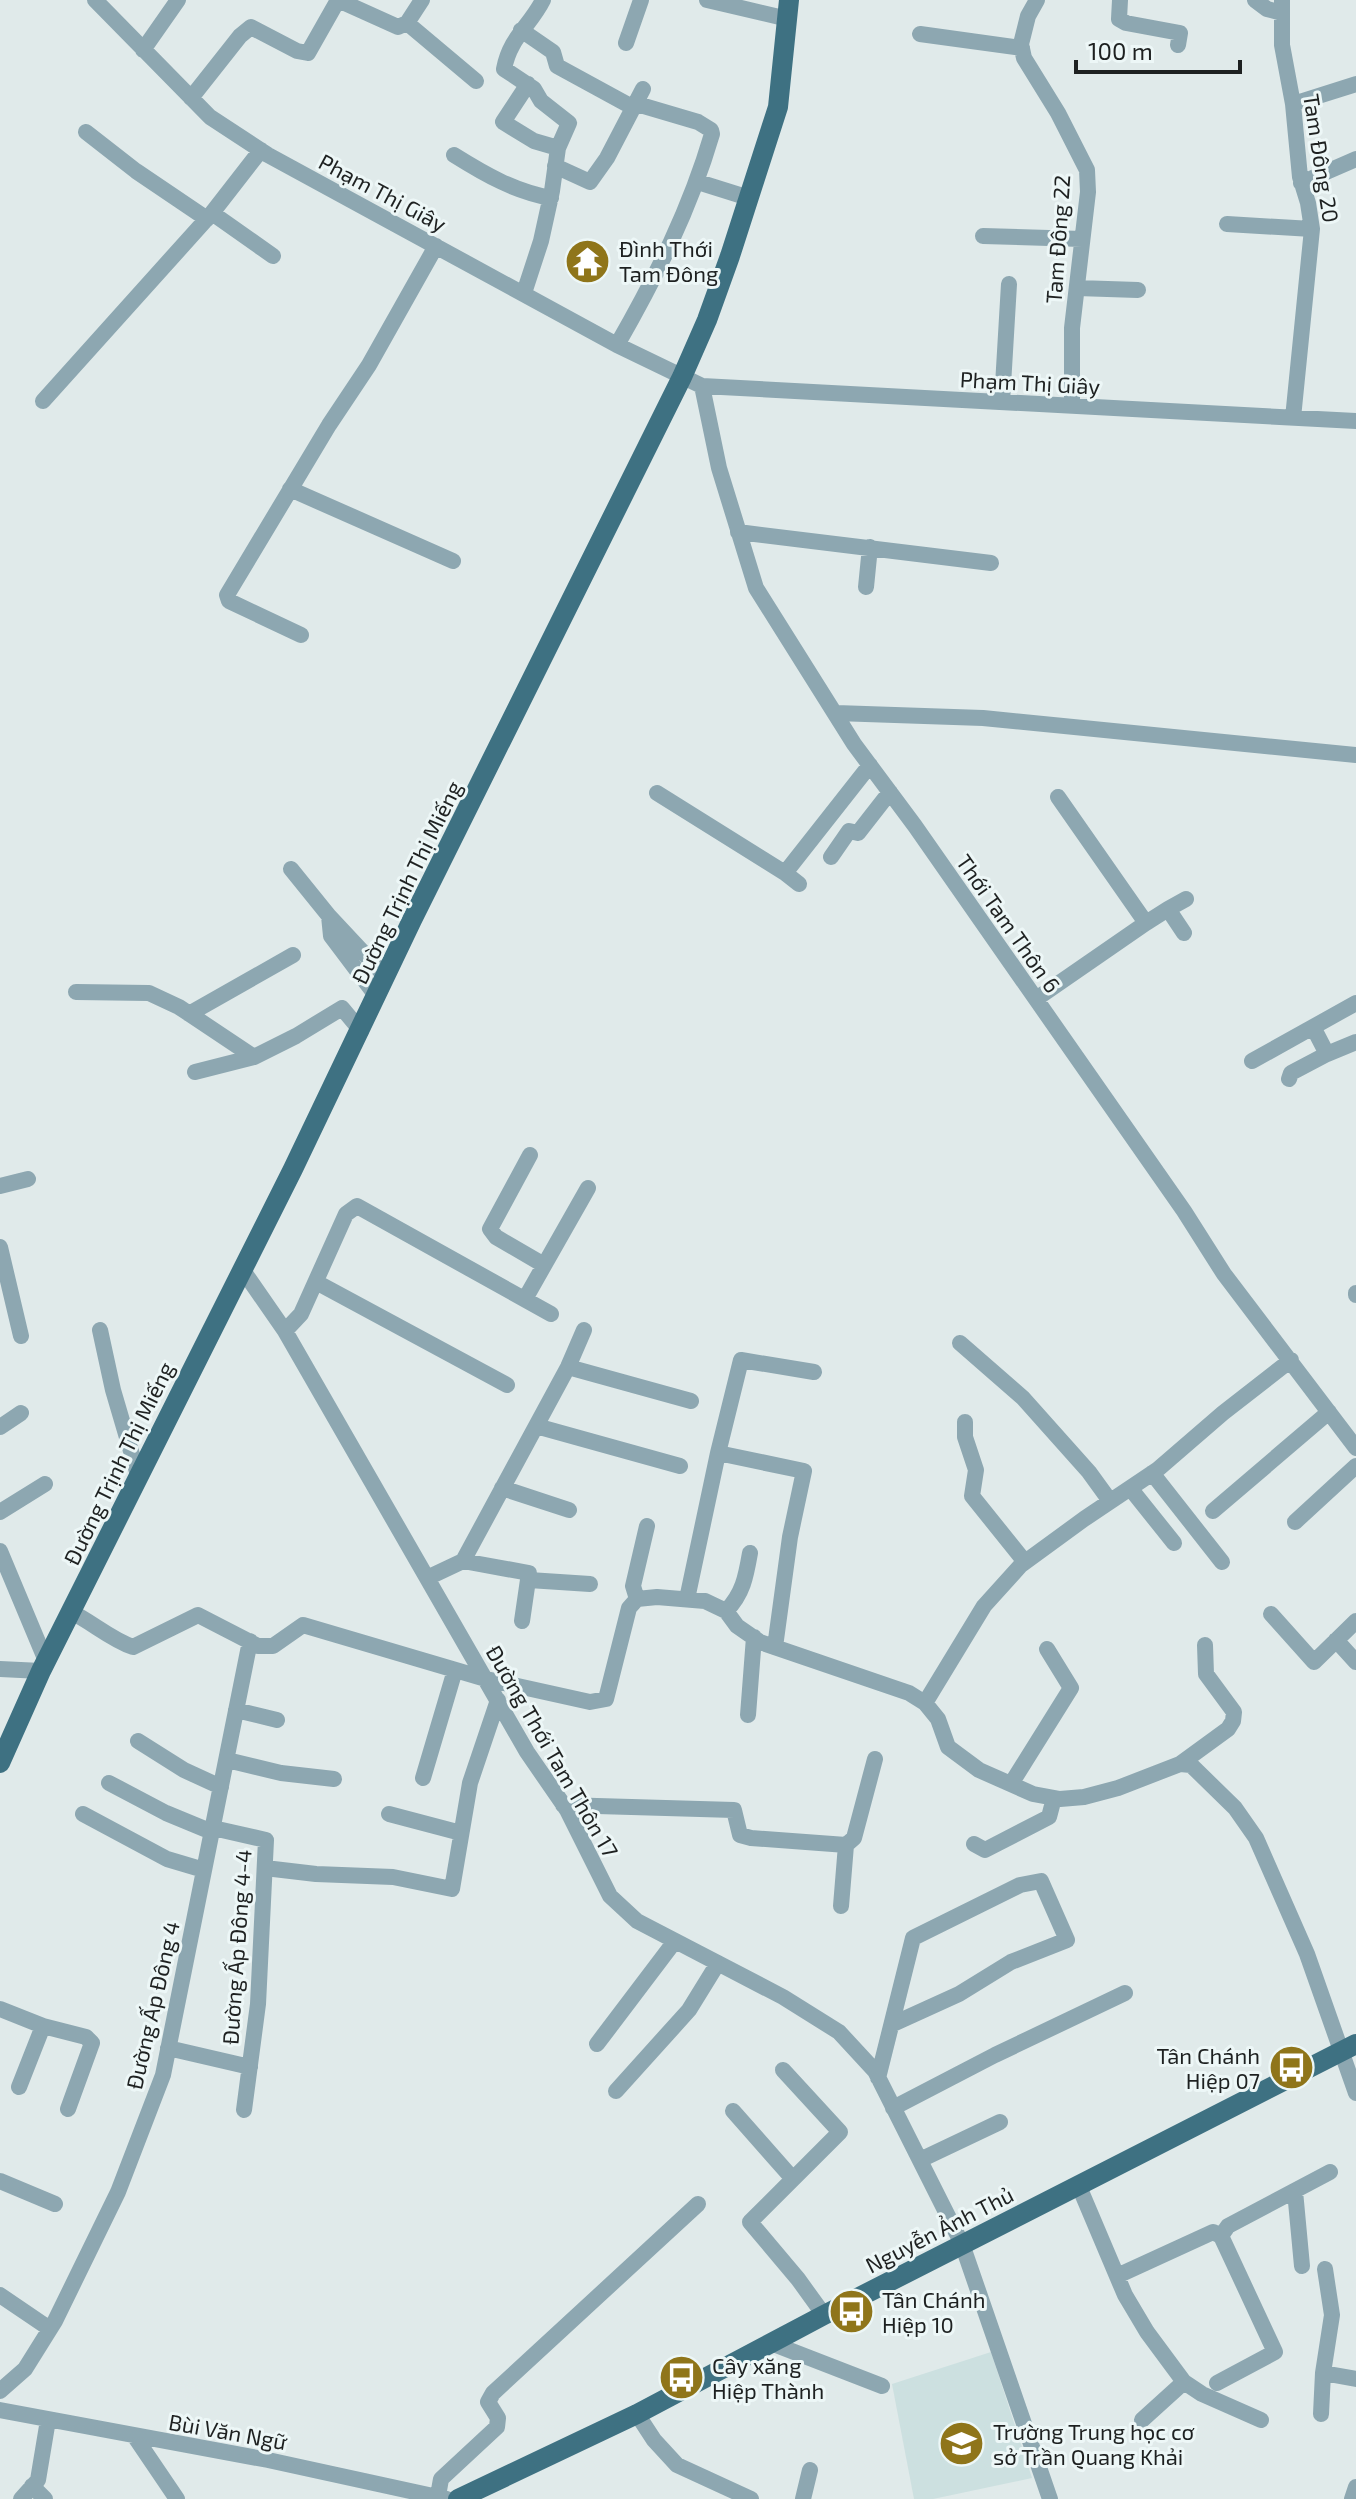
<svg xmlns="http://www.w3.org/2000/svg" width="1356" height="2499" font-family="'Exo 2',sans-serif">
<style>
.built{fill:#cce0e0}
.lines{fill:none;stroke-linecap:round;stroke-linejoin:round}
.minor{stroke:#8da7b1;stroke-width:16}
.major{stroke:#3e7182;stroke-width:20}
.labels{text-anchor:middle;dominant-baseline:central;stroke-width:6;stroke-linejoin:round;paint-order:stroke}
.street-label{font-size:22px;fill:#1e2121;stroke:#edf7f7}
.poi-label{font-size:22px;fill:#1e2121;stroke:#edf7f7;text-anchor:start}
</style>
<rect width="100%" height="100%" fill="#e0eaea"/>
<path class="built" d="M 991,2352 L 1032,2478 L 933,2499 L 914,2499 L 892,2384 Z"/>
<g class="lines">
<path class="minor" d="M 95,0 L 210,117 L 268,155 L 617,345 L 702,386 L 1356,421
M 707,0 L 788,19
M 1037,0 L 1028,16 L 1021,44 L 1024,58 L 1058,113 L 1087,170 L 1088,192 L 1072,328 L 1072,405
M 1120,0 L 1119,19 L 1126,23 L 1180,33 L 1178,45
M 1255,0 L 1267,9 L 1282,13
M 1282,0 L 1282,45 L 1293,104 L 1300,177 L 1308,203 L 1312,229 L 1293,418
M 407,23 L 476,81
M 521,30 L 553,52 L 557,66 L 634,108
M 920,34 L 1022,48
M 626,43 L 641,0
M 143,50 L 178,0
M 528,84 L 503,122 L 534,141 L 558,148
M 191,98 L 240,36 L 251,27 L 297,51 L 308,53 L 338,0 L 398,27 L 407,23 L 422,0
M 1293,104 L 1356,84
M 86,132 L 136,171 L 207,219
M 454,155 C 486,175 514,191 551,198
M 555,166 L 590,182 L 607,158 L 643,89
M 698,182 L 749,198
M 1301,183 L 1356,159
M 212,213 L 273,256
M 1227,224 L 1312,229
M 983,236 L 1082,239
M 1077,288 L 1138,290
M 524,293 L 541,241 L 552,191 L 558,148 L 569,123 L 541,101 L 534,89 L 504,69 C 510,37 530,26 543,0
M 617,345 C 656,277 690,209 712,134 L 711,130 L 698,122 L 637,104
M 702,386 L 719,468 L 756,588 L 854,744 L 915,826 L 1184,1211 L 1224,1274 L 1356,1448
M 43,401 L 212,213 L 261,150
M 1002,402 L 1009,284
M 290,489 L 453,561
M 738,532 L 991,563
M 866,587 L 870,547
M 301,635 L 229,601 L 227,595 L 329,425 L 369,365 L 436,246
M 836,713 L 983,718 L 1356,755
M 657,793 L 785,873
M 831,857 L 849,831 L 858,833 L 890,792
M 291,869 L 329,916 L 331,936 L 377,997
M 799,884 L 785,873 L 870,765
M 1168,909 L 1186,899
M 329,916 L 386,977
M 1146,923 L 1168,909 L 1184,933
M 76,992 L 149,993 L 179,1007 L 254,1057 L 296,1036 L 342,1008 L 361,1031
M 1036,999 L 1146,923 L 1058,797
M 1356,1003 L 1313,1027 L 1327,1054 L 1356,1042
M 189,1014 L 293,955
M 1252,1061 L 1313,1027
M 195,1072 L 254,1057
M 1289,1079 L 1291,1073 L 1327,1054
M 530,1155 L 490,1229 L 496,1237 L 544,1265
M 0,1186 L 28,1179
M 0,1247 L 21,1336
M 242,1269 L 285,1331 L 527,1752 L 567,1810 L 610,1896 L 637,1921 L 783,1997 L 839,2032 L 875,2071 L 962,2244 L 1050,2499
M 316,1282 L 507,1385
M 1356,1293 L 1356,1295
M 525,1299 L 588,1188
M 100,1330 L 113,1390 L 138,1475
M 285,1331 L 301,1314 L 346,1214 L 357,1206 L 551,1314
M 960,1343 L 1023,1398 L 1089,1472 L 1110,1501
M 568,1367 L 691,1401
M 965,1422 L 965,1437 L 976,1470 L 972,1496 L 1025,1562
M 536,1426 L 680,1466
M 0,1427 L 21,1413
M 718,1453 L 804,1471 L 790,1537 L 775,1647
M 1152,1473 L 1222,1562
M 502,1488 L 569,1510
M 1130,1488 L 1174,1543
M 1213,1511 L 1329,1412
M 0,1512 L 45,1484
M 1295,1522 L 1356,1466
M 0,1551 L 46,1661
M 463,1561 L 529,1573 L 522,1621
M 427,1578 L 463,1561 L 568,1367 L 584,1330
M 529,1580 L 590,1584
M 637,1599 L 633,1586 L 647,1526
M 687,1599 L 718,1453 L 741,1360 L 814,1372
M 726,1611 C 743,1594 746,1576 750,1553
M 71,1612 C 92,1622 110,1639 133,1647 L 198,1615 L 258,1646 L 273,1646 L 303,1625 L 486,1679 L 590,1702 L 606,1699 L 629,1608 L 637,1599 L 657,1597 L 705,1601 L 726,1611 L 737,1626 L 760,1642 L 909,1693 L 925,1703 L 938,1719 L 948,1747 L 979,1770 L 1033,1794 L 1060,1799 L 1084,1797 L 1118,1788 L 1180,1764 L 1191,1765 L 1235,1808 L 1256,1838 L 1307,1954 L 1356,2093
M 1271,1614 L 1314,1662 L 1356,1621
M 1336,1640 L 1356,1662
M 0,1669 L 41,1671
M 925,1703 L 984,1606 L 1021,1565 L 1084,1519 L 1157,1470 L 1223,1413 L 1291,1360
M 236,1710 L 277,1720
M 748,1715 L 754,1637
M 138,1741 L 184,1770 L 221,1787
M 227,1760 L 281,1773 L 334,1779
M 1180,1764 L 1228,1729 L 1233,1721 L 1234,1712 L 1206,1674 L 1205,1645
M 423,1778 L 455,1670
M 109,1783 L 166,1813 L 212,1832
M 1011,1784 L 1071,1688 L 1047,1649
M 563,1805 L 734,1810 L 740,1835 L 751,1838 L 846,1845 L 841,1906
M 83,1814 L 167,1859 L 204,1870
M 389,1814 L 461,1833
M 213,1828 L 266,1840 L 258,2004 L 244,2110
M 974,1844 L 985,1850 L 1049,1817 L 1054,1798
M 846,1845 L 854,1838 L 875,1759
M 265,1868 L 316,1874 L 393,1877 L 452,1889 L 470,1783 L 498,1700
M 0,2009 L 43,2026 L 86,2037 L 92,2043 L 68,2109
M 597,2044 L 675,1941
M 168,2048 L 250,2067
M 783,2070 L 840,2132 L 750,2222 L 798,2279 L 824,2315
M 878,2078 L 913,1938 L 1020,1885 L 1041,1881 L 1067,1940 L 1011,1962 L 959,1994 L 893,2024
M 19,2087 L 43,2026
M 616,2091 L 689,2010 L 718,1963
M 893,2108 L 995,2055 L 1125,1993
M 733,2111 L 793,2179
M 920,2160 L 1000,2122
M 0,2181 L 55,2204
M 1078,2184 L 1125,2295 L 1147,2332 L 1184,2382 L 1202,2394 L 1261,2420
M 1295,2191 L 1302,2266
M 1221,2236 L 1228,2226 L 1330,2172
M 1325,2269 L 1332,2315 L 1323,2373 L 1356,2379
M 1117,2276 L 1213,2232 L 1221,2236 L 1275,2352 L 1217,2383
M 0,2295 L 50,2329
M 771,2343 L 882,2386
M 0,2391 L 25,2369 L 55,2321 L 118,2192 L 163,2075 L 250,1641
M 0,2410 L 268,2460 L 447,2499
M 637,2414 L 654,2440 L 677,2465 L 751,2499
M 1321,2414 L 1323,2373
M 1142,2420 L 1184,2382
M 135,2437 L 177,2499
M 32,2486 L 45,2499
M 438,2496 L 441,2479 L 497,2427 L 498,2418 L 488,2402 L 493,2393 L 698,2204
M 21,2499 L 38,2480 L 48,2420
M 803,2499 L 810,2470
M 1352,2499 L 1356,2487"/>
<path class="major" d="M 0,1763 L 41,1671 L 293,1169 L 412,920 L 682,377 L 707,320 L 730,256 L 778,107 L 789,0
M 458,2499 L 637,2414 L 824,2315 L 1356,2044"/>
</g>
<defs>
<symbol id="temple-disc" viewBox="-11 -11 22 22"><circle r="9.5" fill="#8f751a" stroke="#edf7f7"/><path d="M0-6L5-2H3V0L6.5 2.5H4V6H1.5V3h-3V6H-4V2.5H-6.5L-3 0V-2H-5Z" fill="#fff"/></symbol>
<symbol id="bus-disc" viewBox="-11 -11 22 22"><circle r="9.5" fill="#8f751a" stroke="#edf7f7"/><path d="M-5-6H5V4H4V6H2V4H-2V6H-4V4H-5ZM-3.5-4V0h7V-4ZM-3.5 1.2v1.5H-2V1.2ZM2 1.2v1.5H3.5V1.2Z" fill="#fff"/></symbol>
<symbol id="school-disc" viewBox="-11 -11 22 22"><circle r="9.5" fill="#8f751a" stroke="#edf7f7"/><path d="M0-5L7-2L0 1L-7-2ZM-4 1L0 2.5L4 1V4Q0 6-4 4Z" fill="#fff"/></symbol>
</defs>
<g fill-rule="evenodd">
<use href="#temple-disc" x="562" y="236" width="51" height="51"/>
<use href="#bus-disc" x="1266" y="2042" width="51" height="51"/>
<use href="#bus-disc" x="826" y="2286" width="51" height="51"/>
<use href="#bus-disc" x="656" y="2352" width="51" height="51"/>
<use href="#school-disc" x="936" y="2418" width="51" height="51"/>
</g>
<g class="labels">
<g class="street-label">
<text transform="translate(1322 158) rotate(81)">Tam Đông 20</text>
<text transform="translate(383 192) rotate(28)">Phạm Thị Giây</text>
<text transform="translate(1057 239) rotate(-86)">Tam Đông 22</text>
<text transform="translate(1030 382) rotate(3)">Phạm Thị Giây</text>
<text transform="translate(406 882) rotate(-64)">Đường Trịnh Thị Miếng</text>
<text transform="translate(1009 923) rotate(55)">Thới Tam Thôn 6</text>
<text transform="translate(118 1463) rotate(-64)">Đường Trịnh Thị Miếng</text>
<text transform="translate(553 1751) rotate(60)">Đường Thới Tam Thôn 17</text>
<text transform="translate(236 1947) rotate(-86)">Đường Ấp Đông 4-4</text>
<text transform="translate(152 2005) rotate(-77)">Đường Ấp Đông 4</text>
<text transform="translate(939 2229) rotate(-27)">Nguyễn Ảnh Thủ</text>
<text transform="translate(228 2431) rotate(10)">Bùi Văn Ngữ</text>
</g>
<g class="poi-label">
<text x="619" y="248">Đình Thới<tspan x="619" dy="25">Tam Đông</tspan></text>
<text x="1260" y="2055" text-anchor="end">Tân Chánh<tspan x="1260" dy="25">Hiệp 07</tspan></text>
<text x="882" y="2299">Tân Chánh<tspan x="882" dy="25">Hiệp 10</tspan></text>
<text x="712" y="2365">Cây xăng<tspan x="712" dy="25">Hiệp Thành</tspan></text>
<text x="993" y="2431">Trường Trung học cơ<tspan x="993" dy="25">sở Trần Quang Khải</tspan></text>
</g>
</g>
<path d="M1076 60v12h164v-12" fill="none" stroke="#1e2121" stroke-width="4"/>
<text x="1088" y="60" font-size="24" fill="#1e2121" stroke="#edf7f7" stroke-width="6" paint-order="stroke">100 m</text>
</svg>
